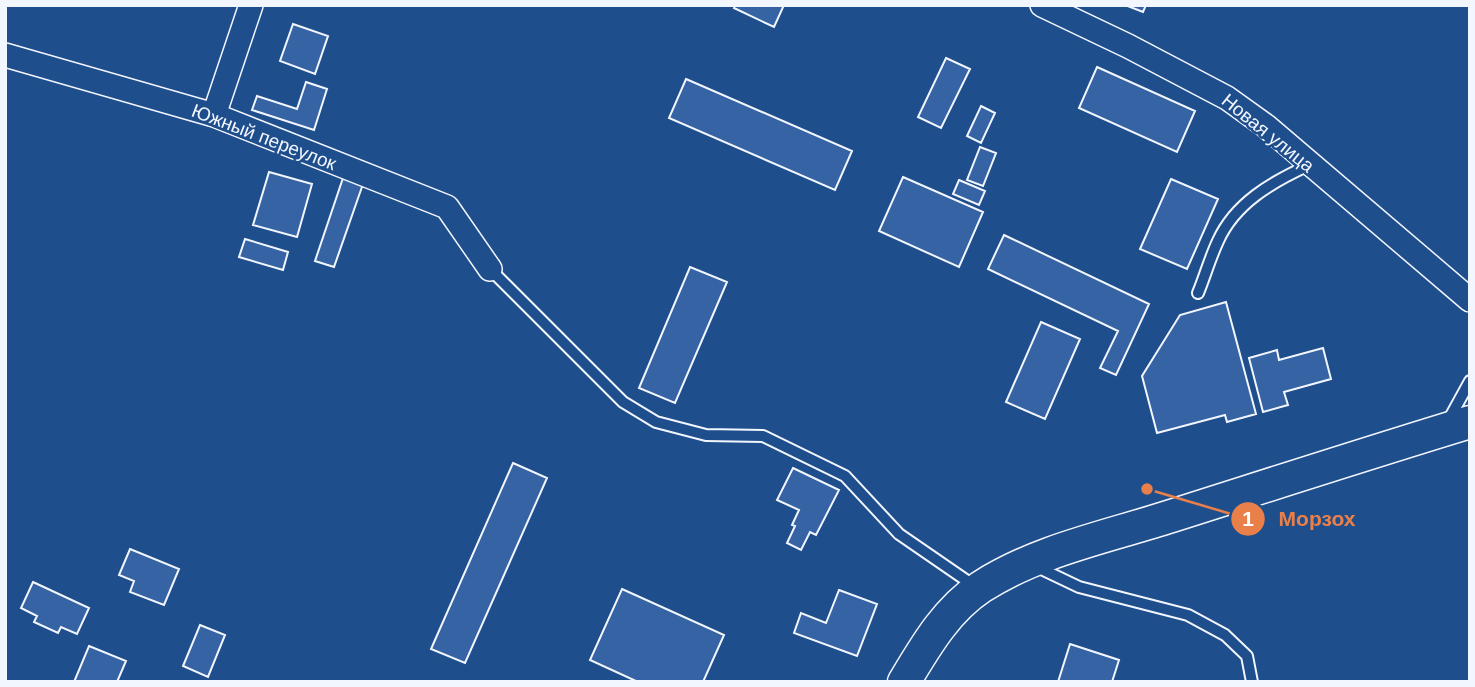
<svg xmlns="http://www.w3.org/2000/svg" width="1475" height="687" font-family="Arial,sans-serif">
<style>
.building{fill:#3563a3;stroke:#f2f6ff;stroke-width:2}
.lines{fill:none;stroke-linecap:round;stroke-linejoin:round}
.lane-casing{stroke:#f2f6ff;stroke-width:14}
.street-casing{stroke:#f2f6ff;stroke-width:26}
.secondary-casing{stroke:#f2f6ff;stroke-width:35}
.lane{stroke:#1f4e8c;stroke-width:10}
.street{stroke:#1f4e8c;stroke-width:23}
.secondary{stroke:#1f4e8c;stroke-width:32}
.labels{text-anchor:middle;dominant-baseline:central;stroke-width:5;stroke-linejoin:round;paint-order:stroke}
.street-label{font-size:19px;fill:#f2f6ff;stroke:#1f4e8c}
.leader{fill:none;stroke:#ea8049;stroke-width:2.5}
.callout-dot{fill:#ea8049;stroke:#1f4e8c;stroke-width:2.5}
.mark-label{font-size:21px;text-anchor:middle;font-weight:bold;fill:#fff}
.callout-label{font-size:21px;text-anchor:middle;font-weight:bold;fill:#ea8049;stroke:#1f4e8c;stroke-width:5;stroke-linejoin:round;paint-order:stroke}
</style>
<rect width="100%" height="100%" fill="#1f4e8c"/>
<path class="building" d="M 736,5 L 784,5 L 774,27 L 734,8 Z
M 1125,5 L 1146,5 L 1143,12 Z
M 293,24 L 328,36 L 315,74 L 280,61 Z
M 946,58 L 970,69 L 941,128 L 918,117 Z
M 1097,67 L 1195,111 L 1177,152 L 1079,108 Z
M 686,79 L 852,151 L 835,190 L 669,118 Z
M 306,82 L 327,89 L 314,130 L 252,110 L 257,96 L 297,109 Z
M 981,106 L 995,113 L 981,143 L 967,136 Z
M 980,147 L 996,153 L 983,186 L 967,180 Z
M 269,172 L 312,184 L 297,237 L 253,225 Z
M 903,177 L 983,212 L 959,267 L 879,231 Z
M 343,178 L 363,184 L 334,267 L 315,261 Z
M 1171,179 L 1218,199 L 1187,269 L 1140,249 Z
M 959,180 L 985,191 L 979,205 L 953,194 Z
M 1004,235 L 1149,304 L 1116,375 L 1100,368 L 1118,331 L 988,269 Z
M 245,239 L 288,252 L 283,270 L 239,257 Z
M 690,267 L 727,282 L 675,403 L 639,388 Z
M 1226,302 L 1256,414 L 1227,422 L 1225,415 L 1157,433 L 1142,376 L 1180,315 Z
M 1041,322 L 1080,339 L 1045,419 L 1006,402 Z
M 1323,348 L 1331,379 L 1284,392 L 1288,405 L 1263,412 L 1249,358 L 1277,350 L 1279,360 Z
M 513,463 L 547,478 L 465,663 L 431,649 Z
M 793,468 L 839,490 L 816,535 L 810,532 L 801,550 L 787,543 L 795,526 L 792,525 L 799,510 L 777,500 Z
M 130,549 L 179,569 L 164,605 L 130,592 L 134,581 L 119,575 Z
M 33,582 L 89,608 L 77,634 L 61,627 L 58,633 L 34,622 L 37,616 L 21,608 Z
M 622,589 L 724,635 L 703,682 L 638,682 L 590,660 Z
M 839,590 L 877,604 L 857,656 L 794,633 L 801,613 L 826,623 Z
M 200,625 L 225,635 L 208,677 L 183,666 Z
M 1070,644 L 1119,660 L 1112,682 L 1058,682 Z
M 89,646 L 126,661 L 117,682 L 74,682 Z"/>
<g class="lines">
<defs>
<path id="lane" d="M 490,269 L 623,402 L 656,422 L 706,435 L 763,436 L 845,476 L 899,534 L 976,587
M 1198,293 C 1205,276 1210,258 1218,241 C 1235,203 1272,182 1309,165
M 1448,421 L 1470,381
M 1035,566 L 1079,587 L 1188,615 L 1225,635 L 1247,656 L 1252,682"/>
<path id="street" d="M 1042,5 L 1128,46 L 1227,98 L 1266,126 L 1470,300
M 5,55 L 214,115 L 447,207 L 490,269
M 214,115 L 251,5"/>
<path id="secondary" d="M 904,682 C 925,647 946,610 981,587 C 1037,551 1102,538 1165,518 C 1266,486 1368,453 1470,422"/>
</defs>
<use href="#lane" class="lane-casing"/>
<use href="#street" class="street-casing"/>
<use href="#secondary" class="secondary-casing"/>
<use href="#lane" class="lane"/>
<use href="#street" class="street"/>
<use href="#secondary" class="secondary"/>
</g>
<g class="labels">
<g class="street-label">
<text transform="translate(1268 133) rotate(39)">Новая улица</text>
<text transform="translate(264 137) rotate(21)">Южный переулок</text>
</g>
</g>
<path class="leader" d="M1147 489L1248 519"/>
<g class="callout-dot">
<circle cx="1147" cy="489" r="7"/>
<circle cx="1248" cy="519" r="18"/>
</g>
<g class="mark-label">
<text x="1248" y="526">1</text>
</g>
<g class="callout-label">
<text x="1317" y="526">Морзох</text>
</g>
<rect width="1475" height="687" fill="none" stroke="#f2f6ff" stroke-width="14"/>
</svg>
